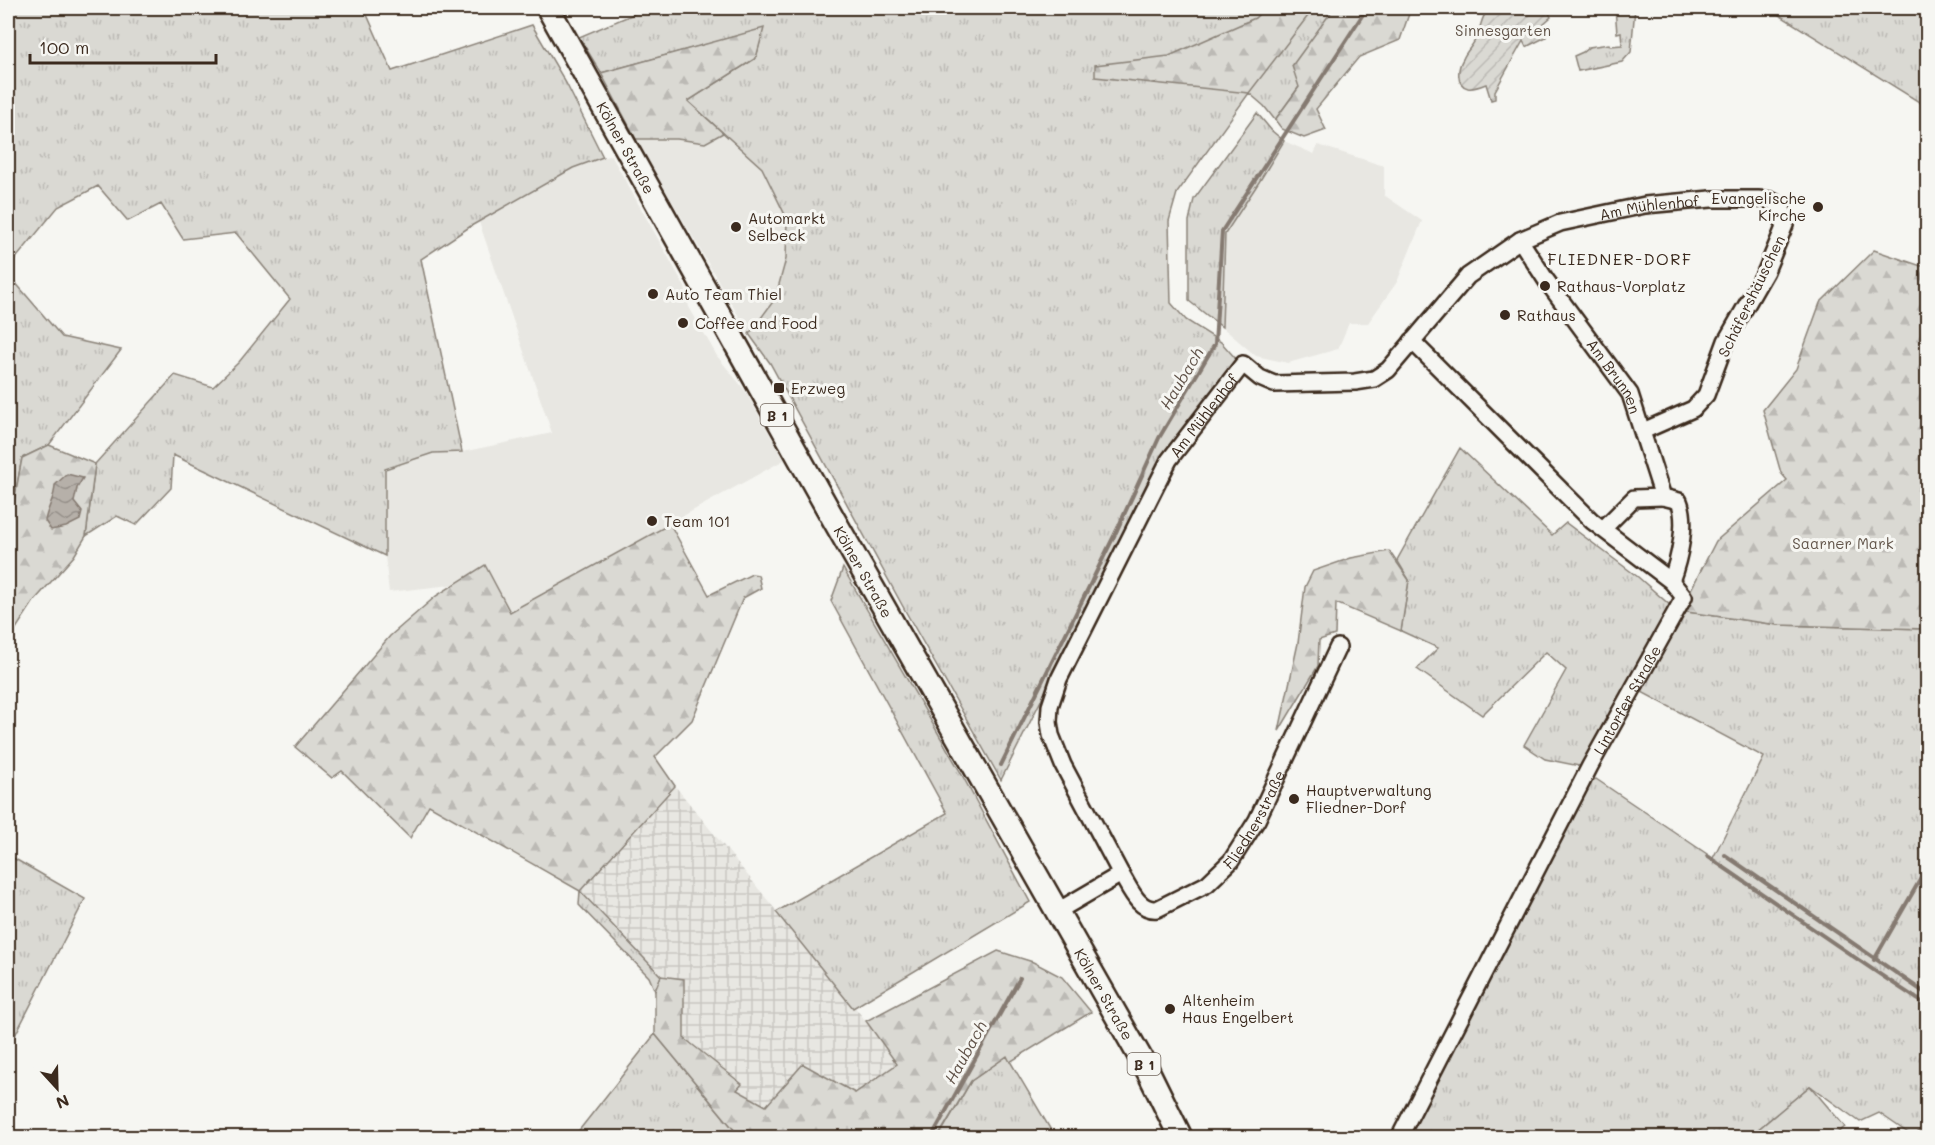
<svg xmlns="http://www.w3.org/2000/svg" width="1935" height="1145" font-family="Mali,sans-serif">
<style>
.built{fill:#e8e7e2}
.industrial{fill:url(#industrial-grid)}
.grass{fill:url(#grass-tufts);stroke:#8a8278;stroke-width:1.5}
.forest{fill:url(#forest-firs);stroke:#8a8278;stroke-width:1.5}
.park{fill:#dad9d3;stroke:#8a8278;stroke-width:1.5}
.garden{fill:url(#garden-furrows);stroke:#8a8278;stroke-width:1.5}
.water{fill:url(#water-waves);stroke:#857a71;stroke-width:1.5}
.lines{fill:none;stroke-linecap:round;stroke-linejoin:round}
.stream{stroke:#857a71;stroke-width:4}
.minor-casing{stroke:#3b2a1e;stroke-width:20}
.primary-casing{stroke:#3b2a1e;stroke-width:27}
.minor{stroke:#f6f6f2;stroke-width:15}
.primary{stroke:#f6f6f2;stroke-width:22}
.poi-dot{fill:#3b2a1e;stroke:#f6f6f2;stroke-width:2}
.labels{text-anchor:middle;dominant-baseline:central;stroke-width:6;stroke-linejoin:round;paint-order:stroke}
.shield{fill:#f6f6f2;stroke:#73675e;stroke-width:1.5}
.shield-label{font-size:14px;font-weight:bold;fill:#3b2a1e}
.park-label{font-size:15px;fill:#63564b;stroke:#f6f6f2}
.street-label{font-size:15px;fill:#3b2a1e;stroke:#f6f6f2}
.poi-label{font-size:15px;fill:#3b2a1e;stroke:#f6f6f2;text-anchor:start}
.neighbourhood-label{font-size:16px;letter-spacing:1.5px;fill:#3b2a1e;stroke:#f6f6f2}
.water-label{font-size:16px;font-style:italic;fill:#605248;stroke:#f6f6f2}
</style>
<defs>
<pattern id="industrial-grid" width="8" height="8" patternUnits="userSpaceOnUse" patternTransform="scale(1.5)"><rect width="8" height="8" fill="#e8e7e2"/><path d="M0 4h8M4 0v8" fill="none" stroke="#c8c6c1"/></pattern>
<pattern id="grass-tufts" width="24" height="20" patternUnits="userSpaceOnUse" patternTransform="scale(1.5)"><rect width="24" height="20" fill="#dad9d3"/><path d="M3 7l-1-3M5 7V3M7 7l1-3M15 17l-1-3M17 17v-4M19 17l1-3" fill="none" stroke="#bcbab5"/></pattern>
<pattern id="forest-firs" width="22" height="20" patternUnits="userSpaceOnUse" patternTransform="scale(1.5)"><rect width="22" height="20" fill="#dad9d3"/><path d="M5 1l3.5 6h-7zM16 11l3.5 6h-7z" fill="#bcbab5"/></pattern>
<pattern id="garden-furrows" width="10" height="10" patternUnits="userSpaceOnUse" patternTransform="scale(1.5)"><rect width="10" height="10" fill="#dad9d3"/><path d="M-1 1l2-2M0 10L10 0M9 11l2-2" fill="none" stroke="#bcbab5"/></pattern>
<pattern id="water-waves" width="16" height="10" patternUnits="userSpaceOnUse" patternTransform="scale(1.5)"><rect width="16" height="10" fill="#b6b0a9"/><path d="M0 5q4-4 8 0t8 0" fill="none" stroke="#958f89"/></pattern>
</defs>
<rect width="100%" height="100%" fill="#f6f6f2"/>
<filter id="ink" filterUnits="userSpaceOnUse"><feTurbulence type="fractalNoise" baseFrequency=".0167" numOctaves="2"/><feDisplacementMap in="SourceGraphic" scale="12" xChannelSelector="R" yChannelSelector="G"/><feConvolveMatrix kernelMatrix="1 2 1 2 8 2 1 2 1" color-interpolation-filters="sRGB"/></filter>
<g filter="url(#ink)">
<path class="built" d="M 723,133 L 762,168 L 787,219 L 786,259 L 775,299 L 749,334 L 636,139 L 677,139 L 705,143 Z
M 1284,141 L 1314,154 L 1318,145 L 1384,166 L 1384,195 L 1422,221 L 1397,282 L 1368,323 L 1349,323 L 1338,349 L 1288,363 L 1256,356 L 1222,327 L 1225,234 L 1259,182 Z
M 611,155 L 685,287 L 689,307 L 717,356 L 744,389 L 784,460 L 510,612 L 484,566 L 451,585 L 389,592 L 385,556 L 385,469 L 433,453 L 462,452 L 552,433 L 479,222 L 573,168 Z"/>
<path class="industrial" d="M 675,786 L 866,1021 L 897,1064 L 855,1094 L 803,1064 L 765,1106 L 737,1090 L 742,1084 L 684,1038 L 684,980 L 661,976 L 580,891 Z"/>
<path class="grass" d="M 8,8 L 364,8 L 392,71 L 532,25 L 566,83 L 603,157 L 573,168 L 471,226 L 421,259 L 462,452 L 433,453 L 385,469 L 385,556 L 173,455 L 171,488 L 136,525 L 117,516 L 86,536 L 95,464 L 175,375 L 213,387 L 239,362 L 290,299 L 236,233 L 183,239 L 161,204 L 128,221 L 98,186 L 58,207 L 8,268 Z
M 648,8 L 1356,8 L 1275,120 L 1264,106 L 1249,93 L 1177,193 L 1169,221 L 1171,303 L 1186,320 L 1221,342 L 1237,360 L 1158,467 L 1001,780 L 907,614 L 770,363 L 749,334 L 775,299 L 786,259 L 787,219 L 762,168 L 688,101 L 756,58 L 763,29 L 601,73 L 579,37 Z
M 1615,8 L 1635,8 L 1631,52 L 1622,62 L 1578,71 L 1574,56 L 1583,52 L 1589,47 L 1609,44 L 1610,46 L 1622,45 L 1621,32 L 1617,33 Z
M 1768,8 L 1927,8 L 1927,107 Z
M 1257,113 L 1272,131 L 1284,141 L 1259,182 L 1225,234 L 1222,327 L 1189,301 L 1189,221 L 1194,199 Z
M 8,274 L 62,337 L 121,350 L 49,445 L 22,458 L 8,534 Z
M 1460,448 L 1552,535 L 1566,523 L 1638,577 L 1672,607 L 1603,725 L 1584,767 L 1545,759 L 1524,745 L 1566,670 L 1546,652 L 1482,715 L 1417,669 L 1438,648 L 1401,631 L 1409,580 L 1397,560 Z
M 843,568 L 961,773 L 1030,902 L 853,1008 L 776,912 L 947,813 L 831,601 Z
M 1680,611 L 1778,625 L 1927,629 L 1928,1120 L 1914,1137 L 1879,1113 L 1860,1122 L 1810,1086 L 1749,1137 L 1407,1138 L 1586,783 L 1596,779 L 1713,858 L 1764,757 L 1638,690 Z
M 8,855 L 85,899 L 8,1049 Z
M 580,891 L 661,976 L 655,991 L 649,977 L 579,905 Z
M 655,1034 L 740,1137 L 573,1138 Z
M 1007,1056 L 1055,1137 L 938,1138 L 971,1081 Z"/>
<path class="forest" d="M 1265,8 L 1314,8 L 1249,93 L 1095,77 L 1095,65 L 1169,56 L 1255,18 Z
M 1334,8 L 1411,8 L 1400,40 L 1359,57 L 1316,109 L 1326,130 L 1304,138 L 1282,129 L 1275,120 L 1299,87 L 1292,66 Z
M 764,28 L 756,58 L 688,101 L 723,133 L 705,143 L 677,139 L 636,139 L 601,73 Z
M 1874,250 L 1921,266 L 1927,264 L 1927,629 L 1778,625 L 1680,611 L 1716,541 L 1787,480 L 1781,473 L 1763,410 L 1796,369 L 1820,303 Z
M 49,445 L 95,464 L 86,536 L 74,556 L 34,601 L 8,641 L 8,581 L 13,570 L 8,553 L 8,534 L 22,458 Z
M 670,524 L 709,595 L 752,574 L 758,575 L 761,588 L 743,598 L 692,720 L 655,757 L 675,786 L 580,891 L 429,805 L 410,838 L 342,771 L 332,778 L 295,747 L 390,636 L 436,596 L 485,565 L 510,612 Z
M 1389,551 L 1409,580 L 1401,631 L 1336,603 L 1335,635 L 1319,640 L 1318,666 L 1279,731 L 1298,643 L 1305,587 L 1313,571 L 1351,558 Z
M 998,951 L 1033,962 L 1062,977 L 1091,1012 L 1010,1062 L 1007,1056 L 971,1081 L 938,1137 L 740,1137 L 655,1034 L 655,991 L 661,976 L 684,979 L 684,1038 L 742,1084 L 737,1090 L 766,1106 L 803,1064 L 855,1093 L 897,1064 L 866,1021 Z"/>
<path class="park" d="M 1810,1086 L 1845,1127 L 1832,1137 L 1749,1137 Z"/>
<path class="garden" d="M 1489,8 L 1547,8 L 1551,17 L 1543,24 L 1546,37 L 1526,47 L 1523,41 L 1495,91 L 1495,99 L 1491,100 L 1486,84 C 1481,86 1474,89 1468,88 C 1455,85 1458,67 1463,59 C 1466,51 1473,46 1476,38 C 1481,28 1481,16 1489,8 Z"/>
<path class="water" d="M 67,474 L 83,478 L 77,488 L 74,502 L 82,512 L 80,520 L 66,527 L 51,530 L 45,521 C 47,508 55,498 55,485 Z"/>
<g class="lines">
<path class="stream" d="M 1001,765 L 1117,530 L 1159,438 L 1215,344 L 1222,231 L 1367,8
M 1725,855 L 1928,995
M 1707,856 C 1781,906 1853,958 1928,1006
M 1874,960 L 1928,866
M 931,1138 L 1020,978"/>
<defs>
<g id="minor">
<path id="s1" d="M 1520,240 L 1546,280 L 1630,394 L 1663,497 L 1679,501 C 1688,523 1679,560 1671,581"/>
<path d="M 1603,529 L 1634,498 L 1663,497"/>
<path id="s2" d="M 1121,874 C 1130,888 1138,911 1157,909 L 1207,884 L 1231,861 L 1257,820 L 1338,647"/>
<path id="s3" d="M 1056,912 L 1121,874 L 1063,765 L 1051,735 L 1049,722 L 1050,706 L 1059,679 L 1169,460 L 1243,364 L 1260,378 L 1274,384 L 1355,382 L 1374,379 L 1388,370 L 1468,276 L 1520,240 L 1560,223 L 1645,205 L 1711,199 L 1758,199 L 1770,200 L 1780,205 L 1786,218 L 1785,225 L 1766,271 L 1726,341 L 1706,395 L 1693,409 L 1643,431"/>
<path id="s4" d="M 1399,1138 L 1590,766 L 1684,597 L 1671,581 L 1592,521 L 1412,341"/>
</g>
<g id="primary">
<path id="s5" d="M 548,8 L 834,520 L 1148,1071 L 1181,1138"/>
</g>
</defs>
<use href="#minor" class="minor-casing"/>
<use href="#primary" class="primary-casing"/>
<use href="#minor" class="minor"/>
<use href="#primary" class="primary"/>
</g>
</g>
<g class="poi-dot">
<circle cx="1818" cy="207" r="6"/>
<circle cx="736" cy="227" r="6"/>
<circle cx="1545" cy="286" r="6"/>
<circle cx="653" cy="294" r="6"/>
<circle cx="1505" cy="315" r="6"/>
<circle cx="683" cy="323" r="6"/>
<rect x="773" y="382" width="12" height="12" rx="3"/>
<circle cx="652" cy="521" r="6"/>
<circle cx="1294" cy="799" r="6"/>
<circle cx="1170" cy="1009" r="6"/>
</g>
<g class="labels">
<g class="shield">
<rect x="760.5" y="404" width="33" height="22" rx="4.5"/>
<rect x="1127.5" y="1053" width="33" height="22" rx="4.5"/>
</g>
<g class="shield-label">
<text x="777" y="415">B 1</text>
<text x="1144" y="1064">B 1</text>
</g>
<g class="park-label">
<text x="1503" y="30">Sinnesgarten</text>
<text x="1843" y="543">Saarner Mark</text>
</g>
<g class="street-label">
<text stroke="none"><textPath href="#s5" startOffset="160">Kölner Straße</textPath></text>
<text stroke="none"><textPath href="#s3" startOffset="1130">Am Mühlenhof</textPath></text>
<text transform="translate(1751 296) rotate(-64)">Schäfershäuschen</text>
<text stroke="none"><textPath href="#s1" startOffset="166">Am Brunnen</textPath></text>
<text stroke="none"><textPath href="#s3" startOffset="590">Am Mühlenhof</textPath></text>
<text stroke="none"><textPath href="#s5" startOffset="646">Kölner Straße</textPath></text>
<text stroke="none"><textPath href="#s4" startOffset="494">Lintorfer Straße</textPath></text>
<text stroke="none"><textPath href="#s2" startOffset="190">Fliednerstraße</textPath></text>
<text stroke="none"><textPath href="#s5" startOffset="1132">Kölner Straße</textPath></text>
</g>
<g class="poi-label">
<text x="1806" y="198" text-anchor="end">Evangelische<tspan x="1806" dy="17">Kirche</tspan></text>
<text x="748" y="218">Automarkt<tspan x="748" dy="17">Selbeck</tspan></text>
<text x="1557" y="286">Rathaus-Vorplatz</text>
<text x="665" y="294">Auto Team Thiel</text>
<text x="1517" y="315">Rathaus</text>
<text x="695" y="323">Coffee and Food</text>
<text x="791" y="388">Erzweg</text>
<text x="664" y="521">Team 101</text>
<text x="1306" y="790">Hauptverwaltung<tspan x="1306" dy="17">Fliedner-Dorf</tspan></text>
<text x="1182" y="1000">Altenheim<tspan x="1182" dy="17">Haus Engelbert</tspan></text>
</g>
<g class="neighbourhood-label">
<text x="1620" y="258">FLIEDNER-DORF</text>
</g>
<g class="water-label">
<text transform="translate(1181 378) rotate(-59)">Haubach</text>
<text transform="translate(965 1052) rotate(-61)">Haubach</text>
</g>
</g>
<rect width="1935" height="1145" fill="none" stroke="#f6f6f2" stroke-width="30"/>
<rect x="15" y="15" width="1905" height="1115" fill="none" stroke="#3b2a1e" stroke-width="2" filter="url(#ink)"/>
<g transform="translate(57 1088) rotate(158)" stroke="#f6f6f2" stroke-width="4.5" paint-order="stroke">
<path d="M0-4.5L10 22L0 15L-10 22Z" fill="#3b2a1e"/>
<text y="-9" font-size="16" font-weight="bold" text-anchor="middle" fill="#3b2a1e">N</text>
</g>
<path d="M30 54v9h186v-9" fill="none" stroke="#3b2a1e" stroke-width="3"/>
<text x="39" y="54" font-size="18" fill="#3b2a1e" stroke="#f6f6f2" stroke-width="4.5" paint-order="stroke">100 m</text>
</svg>
